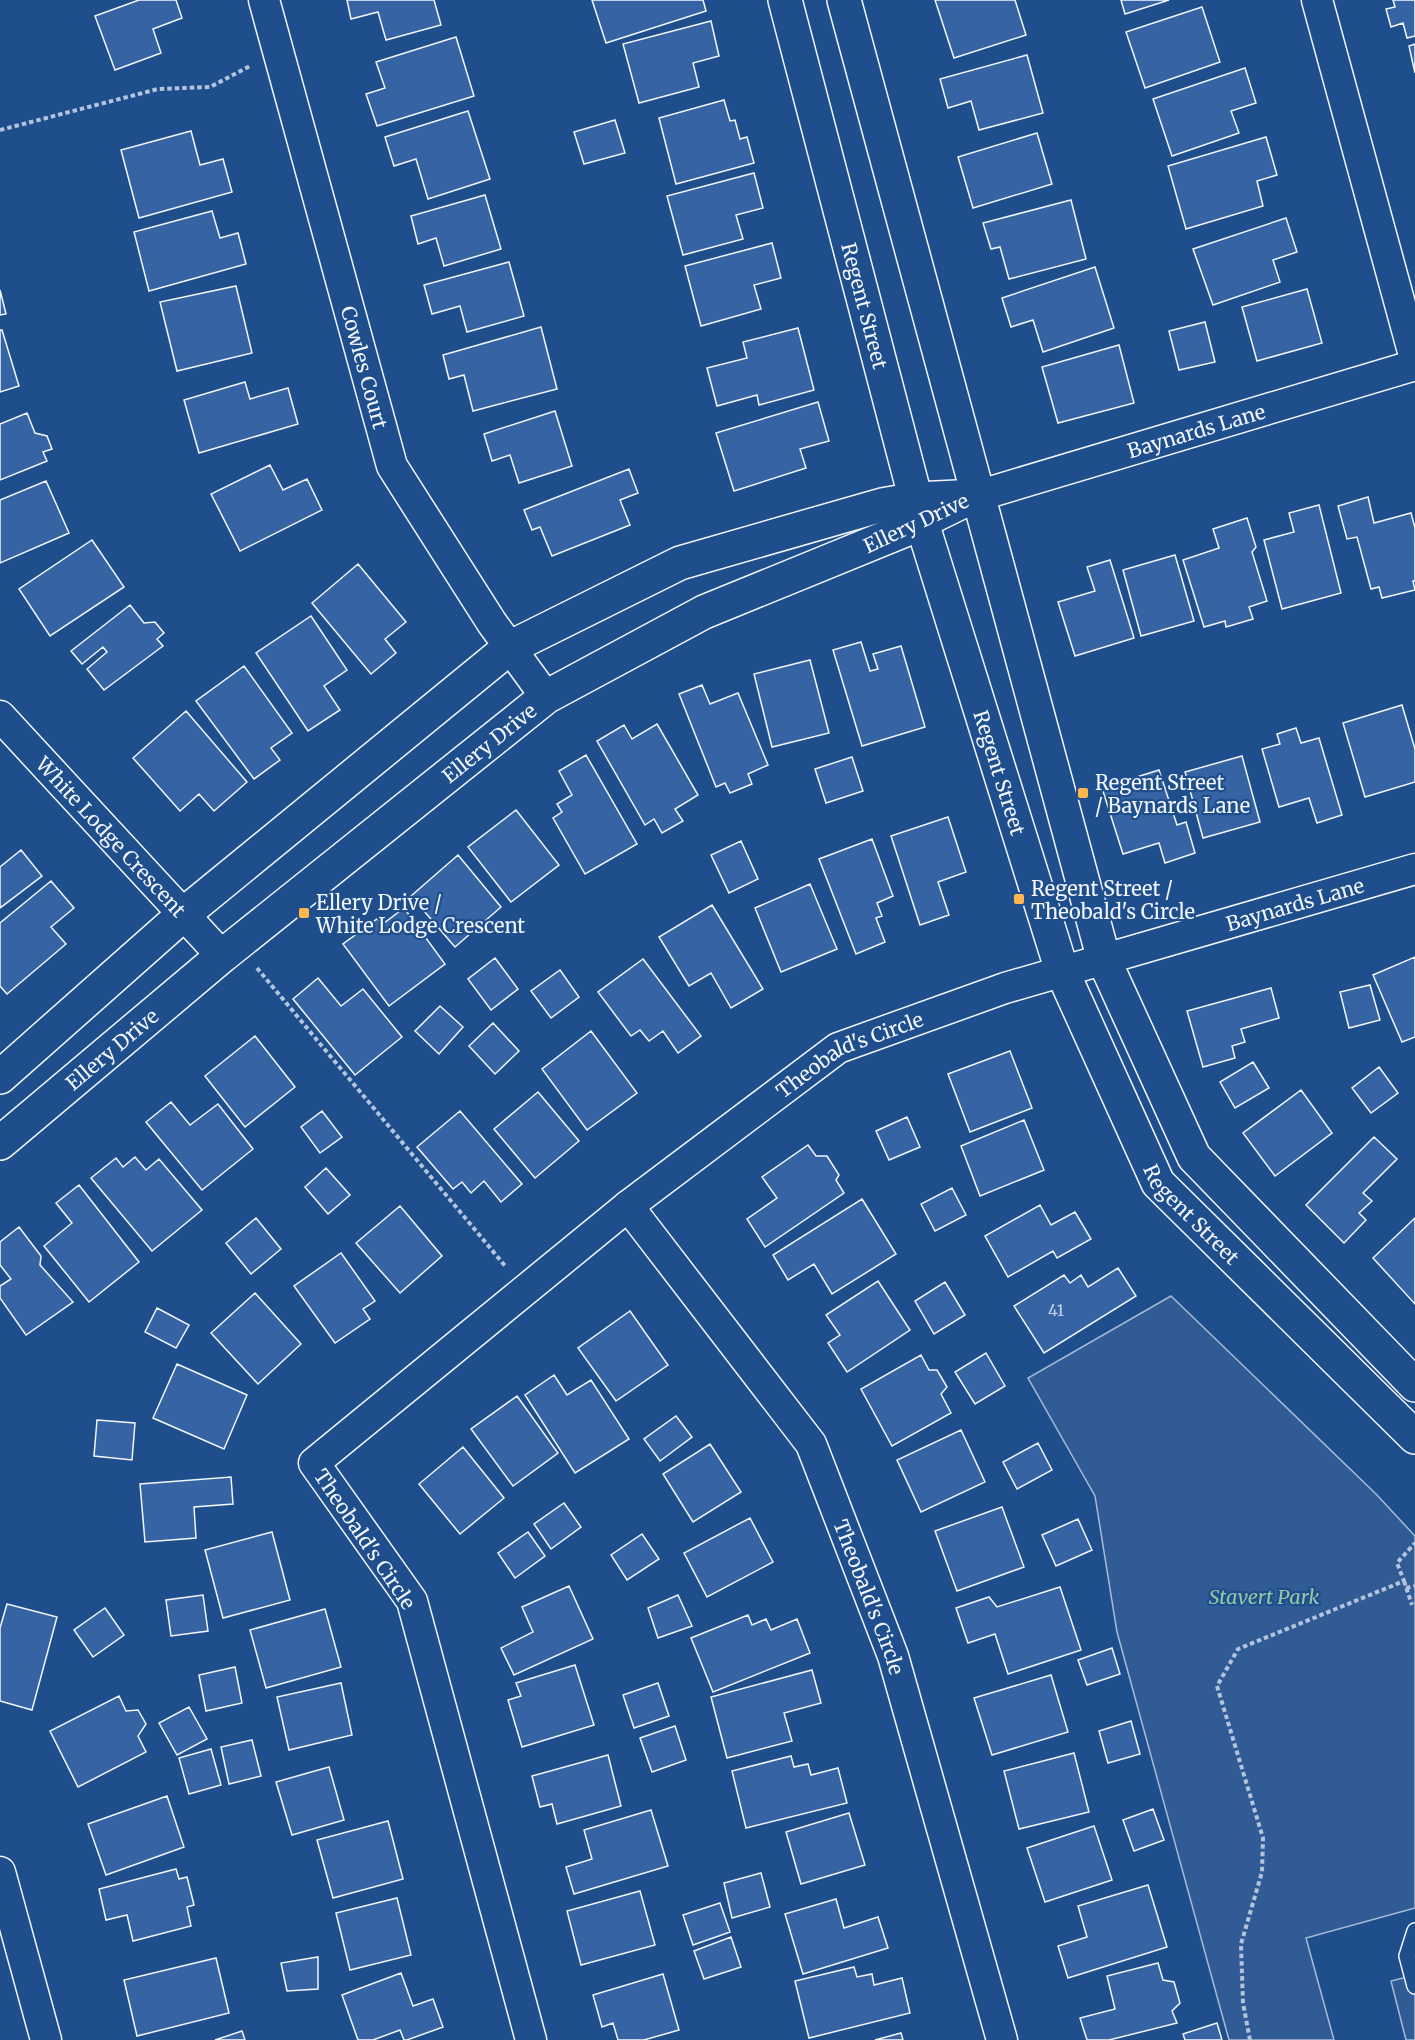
<svg xmlns="http://www.w3.org/2000/svg" width="1415" height="2040" font-family="Merriweather,serif">
<style>
.built{fill:#305b95;stroke:#a8bbd7;stroke-width:1.5}
.building{fill:#3563a3;stroke:#f2f6ff;stroke-width:1.5}
.lines{fill:none;stroke-linecap:round;stroke-linejoin:round}
.service-casing{stroke:#f2f6ff;stroke-width:18}
.minor-casing{stroke:#f2f6ff;stroke-width:33}
.tertiary-casing{stroke:#f2f6ff;stroke-width:36}
.path{stroke:#b3c4dc;stroke-width:4;stroke-dasharray:4.5 3;stroke-linecap:butt}
.service{stroke:#1f4e8c;stroke-width:15}
.minor{stroke:#1f4e8c;stroke-width:30}
.tertiary{stroke:#1f4e8c;stroke-width:33}
.poi-dot{fill:#ffb74d;stroke:#1f4e8c;stroke-width:2}
.labels{text-anchor:middle;dominant-baseline:central;stroke-width:4.5;stroke-linejoin:round;paint-order:stroke}
.number-label{font-size:16px;fill:#c3d1e8}
.street-label{font-size:20px;fill:#f2f6ff;stroke:#1f4e8c}
.poi-label{font-size:20px;fill:#f2f6ff;stroke:#1f4e8c;text-anchor:start}
.park-label{font-size:20px;font-style:italic;fill:#97c8a6;stroke:#1f4e8c}
</style>
<rect width="100%" height="100%" fill="#1f4e8c"/>
<path class="built" d="M 1171,1296 L 1376,1494 L 1415,1536 L 1415,1908 L 1306,1938 L 1334,2040 L 1229,2040 L 1117,1632 L 1095,1496 L 1028,1378 Z
M 1415,1975 L 1415,2040 L 1406,2040 L 1391,1981 Z"/>
<path class="building" d="M 139,0 L 176,0 L 182,18 L 153,29 L 161,53 L 115,70 L 95,16 Z
M 347,0 L 434,0 L 441,25 L 386,40 L 378,12 L 351,19 Z
M 592,0 L 703,0 L 706,11 L 606,43 Z
M 935,0 L 1015,0 L 1026,35 L 954,58 Z
M 1121,0 L 1169,0 L 1125,14 Z
M 1393,0 L 1415,0 L 1415,36 L 1407,38 L 1403,23 L 1391,27 L 1386,9 L 1395,7 Z
M 1202,7 L 1220,62 L 1145,88 L 1126,32 Z
M 711,21 L 719,56 L 693,63 L 699,87 L 639,103 L 623,44 Z
M 456,37 L 474,96 L 377,126 L 366,94 L 385,88 L 376,62 Z
M 1415,44 L 1415,73 L 1409,46 Z
M 1027,55 L 1043,113 L 979,130 L 971,101 L 948,108 L 940,79 Z
M 1245,68 L 1256,103 L 1231,111 L 1239,133 L 1172,156 L 1153,99 Z
M 724,100 L 730,121 L 735,120 L 740,139 L 747,137 L 754,163 L 676,184 L 659,118 Z
M 468,111 L 490,179 L 428,199 L 416,159 L 394,166 L 385,137 Z
M 615,120 L 625,153 L 584,164 L 574,132 Z
M 191,131 L 200,165 L 223,159 L 232,192 L 139,218 L 121,150 Z
M 1037,133 L 1052,184 L 973,208 L 958,157 Z
M 1266,137 L 1277,175 L 1257,181 L 1263,206 L 1186,229 L 1168,166 Z
M 754,173 L 763,208 L 736,215 L 743,239 L 683,255 L 667,196 Z
M 485,195 L 501,249 L 444,266 L 436,238 L 418,244 L 411,216 Z
M 1071,200 L 1086,259 L 1009,279 L 1000,247 L 991,249 L 983,223 Z
M 212,211 L 220,238 L 238,233 L 246,264 L 149,291 L 134,232 Z
M 1286,218 L 1297,252 L 1273,260 L 1280,282 L 1213,305 L 1193,249 Z
M 772,243 L 781,278 L 754,285 L 761,309 L 701,326 L 685,266 Z
M 509,262 L 524,316 L 467,332 L 460,306 L 432,314 L 424,285 Z
M 1095,267 L 1114,328 L 1043,352 L 1033,320 L 1011,327 L 1002,298 Z
M 236,286 L 252,353 L 177,371 L 160,302 Z
M 1307,289 L 1322,343 L 1257,361 L 1242,307 Z
M 0,290 L 6,314 L 0,315 Z
M 1205,322 L 1215,362 L 1179,370 L 1169,331 Z
M 541,327 L 557,389 L 473,411 L 464,375 L 449,379 L 443,355 Z
M 798,328 L 814,390 L 759,405 L 757,395 L 717,406 L 707,368 L 747,358 L 743,342 Z
M 0,330 L 2,330 L 19,386 L 0,392 Z
M 1119,345 L 1134,403 L 1058,423 L 1042,367 Z
M 245,382 L 250,399 L 288,388 L 298,424 L 199,453 L 184,400 Z
M 818,402 L 829,441 L 800,449 L 806,468 L 734,491 L 716,433 Z
M 555,411 L 572,466 L 519,483 L 510,455 L 492,461 L 484,434 Z
M 27,413 L 35,433 L 47,436 L 52,449 L 43,452 L 47,461 L 0,480 L 0,424 Z
M 270,465 L 283,490 L 307,479 L 322,510 L 240,551 L 211,494 Z
M 629,469 L 638,493 L 620,500 L 630,525 L 552,556 L 540,527 L 532,530 L 524,510 Z
M 46,481 L 69,533 L 0,563 L 0,500 Z
M 1368,497 L 1374,523 L 1411,513 L 1415,528 L 1415,581 L 1413,581 L 1415,590 L 1382,598 L 1379,587 L 1371,589 L 1357,537 L 1347,539 L 1338,506 Z
M 1319,505 L 1341,593 L 1282,609 L 1264,540 L 1294,532 L 1289,513 Z
M 1247,518 L 1256,547 L 1252,552 L 1267,601 L 1249,607 L 1253,619 L 1226,627 L 1225,621 L 1204,627 L 1183,560 L 1219,548 L 1213,529 Z
M 92,540 L 124,587 L 50,636 L 19,589 Z
M 1175,555 L 1194,621 L 1141,636 L 1123,570 Z
M 1110,560 L 1134,638 L 1075,656 L 1058,602 L 1095,591 L 1087,567 Z
M 358,564 L 406,622 L 385,639 L 396,653 L 371,674 L 312,603 Z
M 130,605 L 144,623 L 155,622 L 164,633 L 157,639 L 163,646 L 104,690 L 87,669 L 107,652 L 103,647 L 82,664 L 71,651 Z
M 311,616 L 347,670 L 324,686 L 340,710 L 308,731 L 256,653 Z
M 861,642 L 870,671 L 878,669 L 873,654 L 901,646 L 925,727 L 862,746 L 833,650 Z
M 810,660 L 829,733 L 772,747 L 754,674 Z
M 244,666 L 292,733 L 271,748 L 280,760 L 254,779 L 196,701 Z
M 702,685 L 710,704 L 738,693 L 768,765 L 748,774 L 752,784 L 730,793 L 725,783 L 716,787 L 679,694 Z
M 1402,705 L 1415,749 L 1415,782 L 1365,797 L 1343,723 Z
M 186,711 L 247,782 L 214,811 L 199,794 L 180,811 L 133,758 Z
M 657,724 L 698,795 L 675,809 L 683,821 L 662,833 L 654,819 L 645,825 L 597,741 L 624,725 L 632,739 Z
M 1296,728 L 1301,743 L 1319,738 L 1342,815 L 1317,823 L 1309,798 L 1279,807 L 1262,749 L 1280,744 L 1277,734 Z
M 586,755 L 637,844 L 585,874 L 553,818 L 562,812 L 557,804 L 572,795 L 559,771 Z
M 1242,756 L 1260,822 L 1203,838 L 1185,772 Z
M 852,757 L 863,791 L 826,803 L 815,769 Z
M 1159,770 L 1177,825 L 1186,822 L 1195,853 L 1165,863 L 1159,843 L 1123,854 L 1102,788 Z
M 516,810 L 559,865 L 511,902 L 468,847 Z
M 948,817 L 966,872 L 938,882 L 949,915 L 920,925 L 891,836 Z
M 872,839 L 893,896 L 877,903 L 882,916 L 876,918 L 885,942 L 856,954 L 819,859 Z
M 741,841 L 758,879 L 729,893 L 711,855 Z
M 21,850 L 42,876 L 0,908 L 0,867 Z
M 458,855 L 501,907 L 455,947 L 411,896 Z
M 51,881 L 74,908 L 51,927 L 66,944 L 7,994 L 0,986 L 0,923 Z
M 810,884 L 837,949 L 781,972 L 755,908 Z
M 712,905 L 763,989 L 731,1008 L 711,973 L 689,986 L 659,937 Z
M 404,908 L 445,964 L 389,1006 L 343,944 L 377,919 L 384,923 Z
M 1415,957 L 1415,1037 L 1402,1042 L 1373,975 Z
M 495,958 L 518,989 L 491,1010 L 468,979 Z
M 643,959 L 701,1036 L 678,1053 L 663,1031 L 649,1041 L 640,1030 L 631,1036 L 598,992 Z
M 560,970 L 579,997 L 551,1018 L 531,991 Z
M 318,978 L 341,1006 L 363,989 L 402,1037 L 355,1075 L 293,999 Z
M 1370,985 L 1380,1020 L 1349,1028 L 1340,992 Z
M 1271,988 L 1279,1018 L 1241,1029 L 1245,1042 L 1232,1046 L 1235,1058 L 1203,1067 L 1187,1011 Z
M 440,1006 L 463,1027 L 439,1054 L 415,1031 Z
M 493,1023 L 519,1051 L 495,1074 L 469,1046 Z
M 591,1031 L 637,1093 L 587,1130 L 542,1069 Z
M 255,1036 L 295,1087 L 245,1127 L 205,1076 Z
M 1010,1051 L 1032,1108 L 970,1132 L 948,1074 Z
M 1253,1062 L 1269,1088 L 1235,1108 L 1220,1082 Z
M 1379,1067 L 1398,1093 L 1371,1113 L 1352,1088 Z
M 1301,1090 L 1332,1133 L 1275,1176 L 1243,1133 Z
M 538,1092 L 579,1141 L 535,1178 L 494,1129 Z
M 171,1102 L 190,1125 L 218,1104 L 253,1149 L 202,1190 L 146,1122 Z
M 322,1111 L 342,1137 L 320,1153 L 301,1127 Z
M 460,1111 L 522,1184 L 501,1202 L 484,1181 L 471,1193 L 462,1182 L 453,1189 L 417,1147 Z
M 907,1117 L 920,1147 L 889,1160 L 876,1131 Z
M 1024,1120 L 1044,1170 L 980,1196 L 961,1146 Z
M 1374,1137 L 1397,1159 L 1363,1193 L 1372,1201 L 1359,1213 L 1366,1220 L 1344,1243 L 1306,1205 Z
M 808,1145 L 816,1156 L 827,1156 L 839,1175 L 836,1180 L 844,1193 L 765,1247 L 747,1219 L 777,1198 L 762,1177 Z
M 135,1157 L 146,1170 L 159,1159 L 202,1210 L 152,1251 L 91,1178 L 116,1158 L 123,1167 Z
M 326,1168 L 350,1195 L 328,1214 L 305,1187 Z
M 79,1185 L 139,1262 L 89,1302 L 44,1246 L 72,1223 L 56,1203 Z
M 952,1188 L 966,1215 L 935,1231 L 921,1204 Z
M 862,1199 L 896,1254 L 832,1294 L 814,1264 L 788,1280 L 773,1255 Z
M 1040,1205 L 1051,1225 L 1075,1212 L 1091,1239 L 1057,1258 L 1053,1251 L 1008,1277 L 985,1236 Z
M 400,1206 L 442,1256 L 400,1293 L 356,1243 Z
M 256,1218 L 281,1249 L 251,1274 L 226,1243 Z
M 1415,1218 L 1415,1304 L 1373,1258 Z
M 19,1227 L 41,1256 L 40,1265 L 73,1302 L 26,1335 L 0,1298 L 0,1286 L 11,1279 L 0,1265 L 0,1242 Z
M 341,1253 L 375,1301 L 363,1309 L 370,1319 L 335,1343 L 294,1286 Z
M 1118,1268 L 1136,1296 L 1044,1353 L 1014,1306 L 1064,1275 L 1070,1283 L 1081,1275 L 1088,1287 Z
M 878,1281 L 910,1330 L 847,1372 L 828,1343 L 840,1335 L 826,1315 Z
M 945,1282 L 965,1315 L 934,1334 L 915,1301 Z
M 255,1293 L 301,1344 L 258,1384 L 211,1333 Z
M 157,1308 L 189,1325 L 176,1348 L 145,1332 Z
M 630,1311 L 668,1365 L 616,1401 L 578,1348 Z
M 986,1353 L 1005,1386 L 975,1404 L 955,1372 Z
M 921,1355 L 929,1370 L 937,1370 L 947,1387 L 941,1394 L 951,1413 L 892,1446 L 861,1389 Z
M 177,1364 L 247,1395 L 224,1449 L 153,1418 Z
M 554,1375 L 567,1395 L 591,1380 L 629,1439 L 575,1473 L 525,1395 Z
M 517,1396 L 558,1453 L 513,1486 L 471,1429 Z
M 676,1416 L 692,1437 L 660,1461 L 644,1439 Z
M 97,1420 L 135,1423 L 132,1460 L 94,1456 Z
M 961,1430 L 985,1482 L 921,1512 L 897,1460 Z
M 1038,1443 L 1052,1470 L 1017,1489 L 1003,1462 Z
M 710,1444 L 741,1492 L 693,1522 L 663,1474 Z
M 463,1447 L 504,1498 L 460,1534 L 419,1484 Z
M 231,1477 L 233,1504 L 194,1507 L 196,1538 L 145,1542 L 140,1484 Z
M 564,1503 L 581,1527 L 551,1549 L 534,1524 Z
M 1002,1507 L 1024,1567 L 957,1591 L 935,1531 Z
M 750,1518 L 773,1562 L 707,1597 L 684,1553 Z
M 1078,1519 L 1092,1550 L 1056,1566 L 1042,1535 Z
M 272,1532 L 290,1600 L 223,1618 L 205,1550 Z
M 528,1532 L 545,1556 L 515,1578 L 498,1553 Z
M 642,1534 L 659,1559 L 627,1580 L 611,1555 Z
M 569,1586 L 593,1639 L 514,1675 L 501,1648 L 533,1632 L 522,1607 Z
M 1060,1587 L 1081,1650 L 1008,1674 L 995,1634 L 968,1643 L 956,1608 L 989,1597 L 997,1607 Z
M 203,1595 L 208,1631 L 171,1636 L 166,1600 Z
M 678,1595 L 692,1626 L 658,1638 L 648,1608 Z
M 7,1604 L 57,1617 L 32,1710 L 0,1701 L 0,1628 Z
M 105,1608 L 124,1635 L 93,1657 L 74,1630 Z
M 325,1609 L 341,1667 L 266,1688 L 250,1630 Z
M 748,1615 L 752,1625 L 766,1619 L 771,1630 L 797,1619 L 810,1653 L 713,1692 L 691,1638 Z
M 1112,1648 L 1120,1674 L 1087,1685 L 1078,1660 Z
M 575,1665 L 594,1725 L 522,1747 L 508,1700 L 521,1696 L 516,1683 Z
M 235,1667 L 242,1703 L 206,1711 L 199,1675 Z
M 812,1670 L 821,1703 L 784,1713 L 792,1741 L 727,1758 L 711,1697 Z
M 1051,1675 L 1068,1732 L 992,1755 L 974,1698 Z
M 341,1683 L 352,1735 L 289,1750 L 277,1697 Z
M 658,1683 L 669,1716 L 634,1728 L 623,1695 Z
M 119,1696 L 126,1711 L 138,1710 L 146,1724 L 138,1736 L 146,1752 L 78,1787 L 50,1731 Z
M 189,1707 L 207,1739 L 177,1755 L 159,1723 Z
M 1131,1721 L 1140,1754 L 1108,1763 L 1099,1731 Z
M 675,1726 L 686,1760 L 652,1772 L 640,1738 Z
M 252,1740 L 261,1776 L 229,1784 L 221,1747 Z
M 211,1749 L 221,1785 L 189,1794 L 179,1758 Z
M 1074,1753 L 1089,1812 L 1019,1829 L 1004,1771 Z
M 608,1755 L 621,1806 L 557,1824 L 552,1804 L 540,1807 L 532,1776 Z
M 791,1756 L 794,1767 L 808,1764 L 811,1775 L 838,1768 L 847,1803 L 746,1828 L 732,1771 Z
M 329,1767 L 344,1820 L 292,1835 L 276,1782 Z
M 167,1796 L 184,1847 L 106,1875 L 88,1824 Z
M 1153,1809 L 1164,1840 L 1134,1851 L 1123,1820 Z
M 651,1810 L 668,1866 L 574,1894 L 566,1867 L 592,1859 L 584,1830 Z
M 849,1813 L 865,1865 L 801,1884 L 786,1832 Z
M 388,1821 L 403,1879 L 333,1898 L 317,1840 Z
M 1094,1826 L 1112,1880 L 1045,1902 L 1027,1848 Z
M 176,1869 L 179,1879 L 187,1877 L 194,1905 L 187,1907 L 191,1926 L 133,1941 L 127,1915 L 106,1920 L 99,1889 Z
M 761,1873 L 770,1907 L 732,1918 L 724,1883 Z
M 1148,1885 L 1167,1947 L 1068,1978 L 1058,1946 L 1087,1937 L 1078,1906 Z
M 640,1891 L 655,1945 L 581,1965 L 567,1911 Z
M 397,1898 L 411,1955 L 350,1970 L 336,1913 Z
M 836,1899 L 844,1928 L 878,1917 L 888,1948 L 803,1974 L 785,1914 Z
M 720,1903 L 730,1932 L 693,1945 L 683,1915 Z
M 731,1937 L 741,1967 L 704,1979 L 694,1951 Z
M 318,1957 L 318,1989 L 287,1991 L 281,1963 Z
M 216,1958 L 229,2013 L 137,2036 L 124,1980 Z
M 1158,1963 L 1163,1980 L 1174,1982 L 1180,2003 L 1172,2011 L 1177,2023 L 1109,2040 L 1087,2040 L 1080,2018 L 1115,2009 L 1107,1976 Z
M 854,1967 L 857,1977 L 872,1974 L 874,1985 L 902,1978 L 910,2013 L 809,2038 L 795,1981 Z
M 401,1973 L 413,2006 L 433,1999 L 443,2027 L 407,2040 L 404,2040 L 400,2030 L 373,2040 L 358,2040 L 342,1995 Z
M 663,1974 L 679,2030 L 644,2040 L 618,2040 L 613,2023 L 602,2027 L 593,1995 Z
M 1217,2023 L 1222,2040 L 1185,2040 L 1183,2034 Z
M 242,2031 L 245,2040 L 215,2040 Z
M 901,2033 L 903,2040 L 875,2040 Z"/>
<g class="lines">
<defs>
<path id="service" d="M 1415,1931 L 1407,1956 L 1415,1986"/>
<g id="minor">
<path id="s1" d="M 264,0 L 392,466 L 492,623 L 546,697"/>
<path d="M 1317,0 L 1415,359"/>
<path id="s2" d="M 922,523 L 977,496 L 1415,365"/>
<path id="s3" d="M 0,716 L 222,956"/>
<path id="s4" d="M 628,1206 L 811,1444 L 893,1656 L 1002,2040"/>
<path d="M 0,1872 L 46,2040"/>
<path id="s5" d="M 531,2040 L 412,1601 L 314,1463 L 628,1206 L 838,1048 L 1005,988 L 1415,869"/>
</g>
<g id="tertiary">
<path id="s6" d="M 785,0 L 922,523 L 1062,971 L 1158,1183 L 1415,1437"/>
<path d="M 844,0 L 1104,960 L 1194,1157 L 1415,1385"/>
<path d="M 0,1077 L 184,914 L 509,648 L 680,563 L 882,505 L 916,499 L 977,496"/>
<path id="s7" d="M 0,1143 L 222,956 L 546,697 L 704,612 L 922,523"/>
</g>
</defs>
<use href="#service" class="service-casing"/>
<use href="#minor" class="minor-casing"/>
<use href="#tertiary" class="tertiary-casing"/>
<path class="path" d="M 0,130 L 158,89 L 210,87 L 250,66
M 257,968 L 506,1267
M 1404,1581 L 1412,1605
M 1406,1588 L 1415,1586
M 1250,2040 L 1243,2003 L 1241,1944 L 1262,1872 L 1263,1838 L 1217,1686 L 1238,1649 L 1404,1581 L 1397,1563 L 1415,1543"/>
<use href="#service" class="service"/>
<use href="#minor" class="minor"/>
<use href="#tertiary" class="tertiary"/>
</g>
<g class="poi-dot">
<rect x="1077" y="787" width="12" height="12" rx="3"/>
<rect x="1013" y="893" width="12" height="12" rx="3"/>
<rect x="298" y="907" width="12" height="12" rx="3"/>
</g>
<g class="labels">
<g class="number-label">
<text x="1056" y="1310">41</text>
</g>
<g class="street-label">
<text stroke="none"><textPath href="#s6" startOffset="316">Regent Street</textPath></text>
<text stroke="none"><textPath href="#s1" startOffset="381">Cowles Court</textPath></text>
<text stroke="none"><textPath href="#s2" startOffset="290">Baynards Lane</textPath></text>
<text transform="translate(916 523) rotate(-25)">Ellery Drive</text>
<text stroke="none"><textPath href="#s7" startOffset="632">Ellery Drive</textPath></text>
<text stroke="none"><textPath href="#s6" startOffset="802">Regent Street</textPath></text>
<text stroke="none"><textPath href="#s3" startOffset="164">White Lodge Crescent</textPath></text>
<text stroke="none"><textPath href="#s5" startOffset="1772">Baynards Lane</textPath></text>
<text stroke="none"><textPath href="#s7" startOffset="146">Ellery Drive</textPath></text>
<text stroke="none"><textPath href="#s5" startOffset="1300">Theobald's Circle</textPath></text>
<text stroke="none"><textPath href="#s6" startOffset="1288">Regent Street</textPath></text>
<text transform="translate(365 1539) rotate(56)">Theobald's Circle</text>
<text stroke="none"><textPath href="#s4" startOffset="464">Theobald's Circle</textPath></text>
</g>
<g class="poi-label">
<text x="1095" y="782">Regent Street<tspan x="1095" dy="23">/ Baynards Lane</tspan></text>
<text x="1031" y="888">Regent Street /<tspan x="1031" dy="23">Theobald's Circle</tspan></text>
<text x="316" y="902">Ellery Drive /<tspan x="316" dy="23">White Lodge Crescent</tspan></text>
</g>
<g class="park-label">
<text x="1264" y="1596">Stavert Park</text>
</g>
</g>
</svg>
